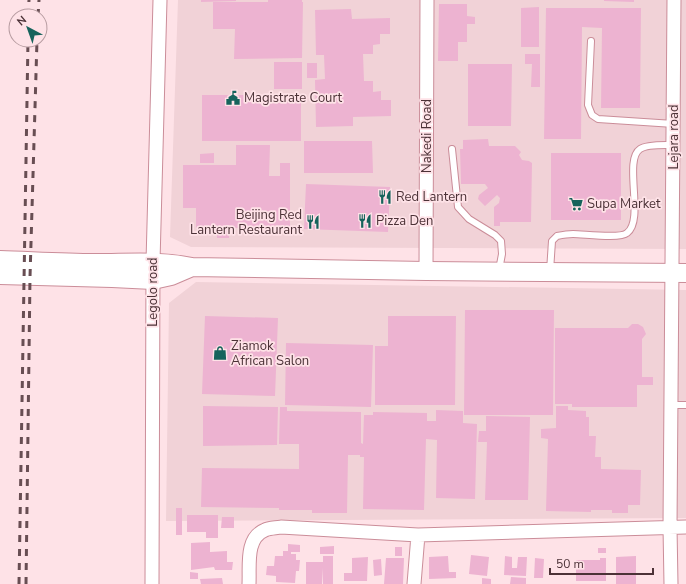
<svg xmlns="http://www.w3.org/2000/svg" width="686" height="584" font-family="'Nunito Sans',sans-serif">
<style>
.built{fill:#f1d2d7}
.building{fill:#edb3d1}
.lines{fill:none;stroke-linecap:round;stroke-linejoin:round}
.lane-casing{stroke:#cb8d99;stroke-width:8}
.street-casing{stroke:#cb8d99;stroke-width:15}
.secondary-casing{stroke:#cb8d99;stroke-width:20}
.lane{stroke:#fff;stroke-width:6}
.street{stroke:#fff;stroke-width:13}
.secondary{stroke:#fff;stroke-width:18}
.rail{stroke:#684e53;stroke-width:3;stroke-dasharray:7 7;stroke-linecap:butt}
.labels{text-anchor:middle;dominant-baseline:central;stroke-width:3.5;stroke-linejoin:round;paint-order:stroke}
.poi-label{font-size:13px;fill:#4c3237;stroke:#fee2e7;text-anchor:start}
.street-label{font-size:13px;fill:#4c3237;stroke:#fee2e7}
</style>
<rect width="100%" height="100%" fill="#fee2e7"/>
<path class="built" d="M 178,0 L 686,0 L 686,249 L 191,247 L 170,237 Z
M 196,282 L 686,290 L 686,518 L 166,521 L 169,303 Z"/>
<path class="building" d="M 201,0 L 236,0 L 236,1 L 201,2 Z
M 268,0 L 302,0 L 302,2 L 268,2 Z
M 604,0 L 634,0 L 634,2 L 604,1 Z
M 213,2 L 303,2 L 302,58 L 234,59 L 235,29 L 213,29 Z
M 439,4 L 467,4 L 467,16 L 475,17 L 475,24 L 467,24 L 467,42 L 458,42 L 458,61 L 438,61 Z
M 539,7 L 539,47 L 521,47 L 521,8 Z
M 546,8 L 641,8 L 640,108 L 601,108 L 602,28 L 582,27 L 581,139 L 544,139 Z
M 351,9 L 352,19 L 390,18 L 390,34 L 380,34 L 380,44 L 373,45 L 373,54 L 363,54 L 364,81 L 373,81 L 373,92 L 381,91 L 381,100 L 391,100 L 391,116 L 353,117 L 353,126 L 316,127 L 315,80 L 325,79 L 324,55 L 316,55 L 315,10 Z
M 525,54 L 540,54 L 540,87 L 531,87 L 532,64 L 525,64 Z
M 274,62 L 302,62 L 302,89 L 274,89 Z
M 307,63 L 317,63 L 317,78 L 307,78 Z
M 468,64 L 512,64 L 511,126 L 468,126 Z
M 202,95 L 301,95 L 301,141 L 202,141 Z
M 488,139 L 489,146 L 515,146 L 521,152 L 519,155 L 522,160 L 529,161 L 532,163 L 531,222 L 500,222 L 500,226 L 494,226 L 494,207 L 499,203 L 500,198 L 497,195 L 485,206 L 478,199 L 479,195 L 488,188 L 485,184 L 461,184 L 460,149 L 463,149 L 463,140 Z
M 304,141 L 372,141 L 373,173 L 304,173 Z
M 236,145 L 270,145 L 269,176 L 280,176 L 280,163 L 290,163 L 290,228 L 229,228 L 229,238 L 217,238 L 217,228 L 196,228 L 196,208 L 183,208 L 183,165 L 236,165 Z
M 214,153 L 214,163 L 200,163 L 200,154 Z
M 551,153 L 621,153 L 621,220 L 551,220 Z
M 306,184 L 390,187 L 388,232 L 304,229 Z
M 465,310 L 554,310 L 553,415 L 464,415 Z
M 205,316 L 278,318 L 275,396 L 202,394 Z
M 388,316 L 456,316 L 455,405 L 375,405 L 375,346 L 388,346 Z
M 632,324 L 638,324 L 643,327 L 646,334 L 642,339 L 642,377 L 653,377 L 653,385 L 637,385 L 637,407 L 572,407 L 572,404 L 555,404 L 555,328 L 628,328 Z
M 286,343 L 373,345 L 371,407 L 285,405 Z
M 203,406 L 278,407 L 277,445 L 203,446 Z
M 556,406 L 568,406 L 568,410 L 586,411 L 586,417 L 589,417 L 589,436 L 596,436 L 595,457 L 601,457 L 601,469 L 641,470 L 640,505 L 628,505 L 628,513 L 612,513 L 612,510 L 591,510 L 591,512 L 546,511 L 548,439 L 541,438 L 541,429 L 556,428 Z
M 280,407 L 287,407 L 287,411 L 361,412 L 361,443 L 363,444 L 364,415 L 373,415 L 373,412 L 427,413 L 427,421 L 436,421 L 436,410 L 463,411 L 463,423 L 477,424 L 475,499 L 436,498 L 437,440 L 426,439 L 424,510 L 363,509 L 364,457 L 360,457 L 360,455 L 348,455 L 347,513 L 312,513 L 312,510 L 279,510 L 279,508 L 201,507 L 202,468 L 299,469 L 299,444 L 279,444 Z
M 486,416 L 530,417 L 528,500 L 485,500 L 487,442 L 478,442 L 479,431 L 486,431 Z
M 176,508 L 182,508 L 182,535 L 176,535 Z
M 187,515 L 218,515 L 218,538 L 206,538 L 206,532 L 187,532 Z
M 222,517 L 234,517 L 234,528 L 221,528 Z
M 210,542 L 210,552 L 227,551 L 227,562 L 233,562 L 232,570 L 215,570 L 214,567 L 191,570 L 191,543 Z
M 288,544 L 300,545 L 300,552 L 291,552 L 291,554 L 296,554 L 296,560 L 300,560 L 299,571 L 296,571 L 295,583 L 276,582 L 276,576 L 266,575 L 267,566 L 274,566 L 275,556 L 283,556 L 283,551 L 288,551 Z
M 334,546 L 334,554 L 320,554 L 320,547 Z
M 395,547 L 402,547 L 402,556 L 395,556 Z
M 598,548 L 606,548 L 606,553 L 598,553 Z
M 471,555 L 489,557 L 487,576 L 469,574 Z
M 323,556 L 333,556 L 333,584 L 323,584 L 322,568 L 322,584 L 306,584 L 306,562 L 323,562 Z
M 448,556 L 449,572 L 456,572 L 456,578 L 429,579 L 429,557 Z
M 505,556 L 512,557 L 512,568 L 517,568 L 518,557 L 527,557 L 526,576 L 504,575 Z
M 636,556 L 636,584 L 616,584 L 616,557 Z
M 368,557 L 367,581 L 344,581 L 344,573 L 352,573 L 352,558 Z
M 386,558 L 404,558 L 403,584 L 384,584 Z
M 535,558 L 544,559 L 543,578 L 534,578 Z
M 600,558 L 606,558 L 606,581 L 576,581 L 576,560 L 600,560 Z
M 381,559 L 382,575 L 374,576 L 373,560 Z
M 190,572 L 198,573 L 198,579 L 190,579 Z
M 511,577 L 526,578 L 526,584 L 510,584 Z
M 222,578 L 223,584 L 201,584 L 200,579 Z
M 482,578 L 491,579 L 491,584 L 482,584 Z"/>
<g class="lines">
<defs>
<path id="lane" d="M 591,41 L 588,105 L 592,115 L 598,119 L 674,124
M 452,149 L 458,207 L 469,219 L 495,235 L 501,241 L 502,254 L 499,270
M 550,271 L 552,241 L 557,236 C 562,235 568,234 573,234 C 584,234 620,239 627,233 C 645,220 623,160 640,149 C 647,144 665,145 673,145
M 672,405 L 686,405"/>
<path id="street" d="M 426,271 L 427,0
M 152,584 L 153,262 L 160,0
M 249,584 C 250,566 245,538 265,530 C 269,528 276,528 281,527 L 418,535 L 686,527
M 414,584 L 418,535
M 671,584 L 670,527 L 674,0"/>
<path id="secondary" d="M 0,260 C 32,261 63,263 95,263 C 130,263 157,260 192,267 L 426,271 L 686,273
M 0,275 L 112,278 L 153,280 L 171,276 L 192,267"/>
</defs>
<use href="#lane" class="lane-casing"/>
<use href="#street" class="street-casing"/>
<use href="#secondary" class="secondary-casing"/>
<use href="#lane" class="lane"/>
<use href="#street" class="street"/>
<use href="#secondary" class="secondary"/>
<path class="rail" d="M 28,16 L 29,0
M 38,16 L 39,0
M 19,584 L 28,40
M 26,584 L 30,277 L 37,40"/>
</g>
<defs>
<symbol id="civic-bare" viewBox="-9 -9 18 18"><path d="M-.6-6.5H3V-4.5H.6V-3L4-1V1h2V6H-6V1h2V-1L-.6-3ZM-1.2 2.5V6h2.4V2.5Z" fill="#16635c" stroke="#fee2e7" stroke-width="2.5" paint-order="stroke"/></symbol>
<symbol id="restaurant-bare" viewBox="-9 -9 18 18"><path d="M-5-6h1v4h1v-4h1v4h1v-4h1v5L-1.5 .5V6h-2V.5L-5-1ZM5-6V6H3V1.5H1.5Q1.5-4 5-6Z" fill="#16635c" stroke="#fee2e7" stroke-width="2.5" paint-order="stroke"/></symbol>
<symbol id="supermarket-bare" viewBox="-9 -9 18 18"><path d="M-6-5.5h2.5l.6 2H6L4.5 2H-2.5L-4.4-4H-6ZM-1.5 3.2a1.3 1.3 0 1 0 .1 0ZM3 3.2a1.3 1.3 0 1 0 .1 0Z" fill="#16635c" stroke="#fee2e7" stroke-width="2.5" paint-order="stroke"/></symbol>
<symbol id="shop-bare" viewBox="-9 -9 18 18"><path d="M-5-2.5h2.3a2.7 3.5 0 0 1 5.4 0H5L5.5 6h-11ZM-1.5-2.5h3a1.5 2.3 0 0 0-3 0Z" fill="#16635c" stroke="#fee2e7" stroke-width="2.5" paint-order="stroke"/></symbol>
</defs>
<g fill-rule="evenodd">
<use href="#civic-bare" x="223" y="88" width="20" height="20"/>
<use href="#restaurant-bare" x="375" y="187" width="20" height="20"/>
<use href="#supermarket-bare" x="566" y="194" width="20" height="20"/>
<use href="#restaurant-bare" x="355" y="211" width="20" height="20"/>
<use href="#restaurant-bare" x="303" y="212" width="20" height="20"/>
<use href="#shop-bare" x="210" y="343" width="20" height="20"/>
</g>
<g class="labels">
<g class="poi-label">
<text x="244" y="98">Magistrate Court</text>
<text x="396" y="197">Red Lantern</text>
<text x="587" y="204">Supa Market</text>
<text x="302" y="215" text-anchor="end">Beijing Red<tspan x="302" dy="15">Lantern Restaurant</tspan></text>
<text x="376" y="221">Pizza Den</text>
<text x="231" y="346">Ziamok<tspan x="231" dy="15">African Salon</tspan></text>
</g>
<g class="street-label">
<text transform="translate(427 136) rotate(-90)">Nakedi Road</text>
<text transform="translate(674 137) rotate(-90)">Lejara road</text>
<text transform="translate(153 292) rotate(-90)">Legolo road</text>
</g>
</g>
<g transform="translate(28 28) rotate(319)"><circle r="19" fill="#fee2e7" stroke="#b79ca1"/>
<path d="M0-3L7 15L0 10L-7 15Z" fill="#16635c"/>
<text y="-6" font-size="11" font-weight="bold" text-anchor="middle" fill="#4c3237">N</text>
</g>
<path d="M550 568v6h103v-6" fill="none" stroke="#4c3237" stroke-width="2"/>
<text x="556" y="568" font-size="12" fill="#4c3237" stroke="#fee2e7" stroke-width="3" paint-order="stroke">50 m</text>
</svg>
